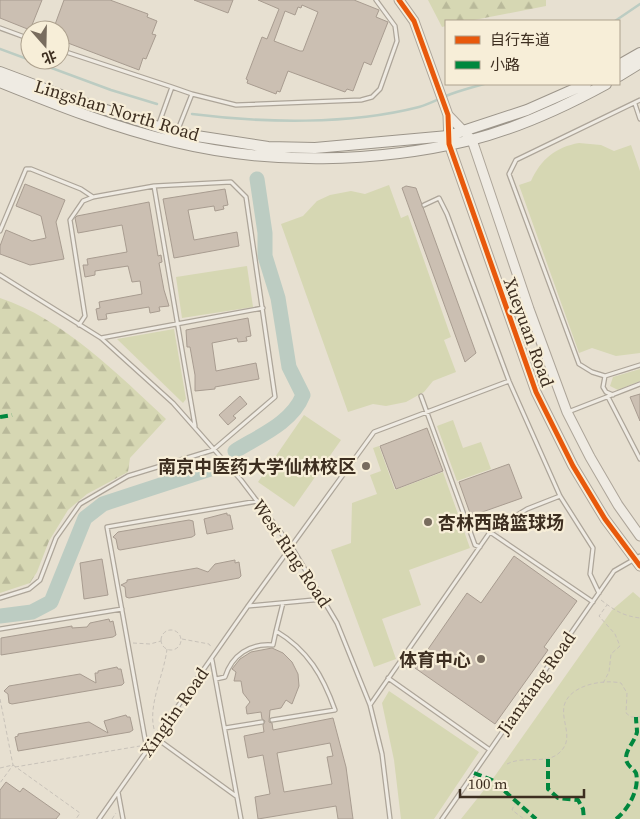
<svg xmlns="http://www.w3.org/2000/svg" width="640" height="819" font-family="'Source Serif 4','Noto Sans SC',serif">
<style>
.grass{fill:#d6d7b3}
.forest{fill:url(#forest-firs)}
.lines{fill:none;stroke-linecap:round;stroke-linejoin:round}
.stream{stroke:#bcccc2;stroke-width:2.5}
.river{stroke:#bcccc2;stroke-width:15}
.building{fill:#cbbfb2;stroke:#a89c90;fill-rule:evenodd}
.service-casing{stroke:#ada599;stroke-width:5.5}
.tertiary-casing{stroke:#ada599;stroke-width:11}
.secondary-casing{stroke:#9c958a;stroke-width:12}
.path{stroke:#c8c2b9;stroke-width:1;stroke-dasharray:4 2.5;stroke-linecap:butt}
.service{stroke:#efebe3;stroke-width:3}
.tertiary{stroke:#efebe3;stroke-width:9}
.secondary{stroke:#efebe3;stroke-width:10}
.quiet{stroke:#00873e;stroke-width:4;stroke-dasharray:8 4;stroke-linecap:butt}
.cycleway-casing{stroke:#f7eed8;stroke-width:8}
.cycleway{stroke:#e8590c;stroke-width:5}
.poi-dot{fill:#786c5e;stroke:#f7eed8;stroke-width:2}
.labels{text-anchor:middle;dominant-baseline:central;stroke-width:4.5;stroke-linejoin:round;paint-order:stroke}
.street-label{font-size:18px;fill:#3d2e20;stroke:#f7eed8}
.poi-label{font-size:18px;font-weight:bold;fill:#3d2e20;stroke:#f7eed8;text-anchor:end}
</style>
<defs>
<pattern id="forest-firs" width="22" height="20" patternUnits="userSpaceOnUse" patternTransform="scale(1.25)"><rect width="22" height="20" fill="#d6d7b3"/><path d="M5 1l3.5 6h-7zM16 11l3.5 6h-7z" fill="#b9b99a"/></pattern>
</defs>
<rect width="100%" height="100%" fill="#e7e0d1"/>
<path class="grass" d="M 579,143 L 601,145 L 614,151 L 631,145 L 640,171 L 640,353 L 616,356 L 592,348 L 579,353 L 519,185 L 531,181 C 541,159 556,147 579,143 Z
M 389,185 L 401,218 L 408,215 L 451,337 L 444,340 L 456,372 L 433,381 L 424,392 L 406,402 L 386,406 L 373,404 L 348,412 L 281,224 L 303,216 L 317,201 L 330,195 L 351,191 L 365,194 Z
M 247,266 L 253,307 L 182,318 L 176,277 Z
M 174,329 L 186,399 L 183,403 L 117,339 Z
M 640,369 L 640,381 L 618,390 L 610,386 L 613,377 Z
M 304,415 L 341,440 L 294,507 L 258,482 Z
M 453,420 L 463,448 L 481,442 L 491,469 L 457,481 L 437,426 Z
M 379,446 L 395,490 L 443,472 L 470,548 L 409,570 L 421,605 L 382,619 L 396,659 L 374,667 L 331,550 L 351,543 L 352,503 L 377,494 L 370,475 L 381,471 L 373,448 Z
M 633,592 L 640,598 L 640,819 L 461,819 L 492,780 L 612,610 Z
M 389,691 L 479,752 L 434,819 L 401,819 L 394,760 L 382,703 Z"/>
<path class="forest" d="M 428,0 L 546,0 L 546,6 L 469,21 L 446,21 L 446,26 L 442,27 Z
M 0,298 C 62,318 119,375 166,419 L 130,458 L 128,472 L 87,494 L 68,510 L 49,541 L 37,572 L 30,583 L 0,593 Z"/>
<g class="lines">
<path class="stream" d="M 615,21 L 640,4
M 0,49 L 111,90 L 157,104
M 192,114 C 263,123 349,125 419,107 C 430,104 440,98 451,94 C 462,90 473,87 484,84"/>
<path class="river" d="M 235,451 C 259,436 292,423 303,395 L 289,367 L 278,298 L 265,256 L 265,233 L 257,179
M 0,616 L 32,612 L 51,602 L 85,518 L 103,504 L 210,469"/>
</g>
<path class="building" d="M 0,0 L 42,0 L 30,30 L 0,18 Z
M 64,0 L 110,0 L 148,14 L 147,17 L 157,21 L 152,34 L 156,35 L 146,59 L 143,58 L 139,70 L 60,40 L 60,30 L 53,30 Z
M 194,0 L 233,0 L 228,13 Z
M 258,0 L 354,0 L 379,10 L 376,17 L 388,22 L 371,65 L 364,62 L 353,91 L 347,89 L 345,92 L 288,71 L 280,92 L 277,91 L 276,94 L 247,83 L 248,80 L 246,79 L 262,37 L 267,39 L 279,9 ZM 302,5 L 318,12 L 303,51 L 300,51 L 274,41 L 285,11 L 295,15 L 298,7 L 301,8 Z
M 25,184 L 65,200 L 56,222 L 64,259 L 30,265 L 0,254 L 0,246 L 6,230 L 32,241 L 46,238 L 41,216 L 16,206 Z
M 406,186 L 416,188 L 476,353 L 465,362 L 402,188 Z
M 225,189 L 228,205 L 223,206 L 224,209 L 215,211 L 214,206 L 188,210 L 194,240 L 237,232 L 239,246 L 174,258 L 163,199 Z
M 149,202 L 158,256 L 161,255 L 162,262 L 159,263 L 164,290 L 169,306 L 159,307 L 160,311 L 150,313 L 149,307 L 106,314 L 107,319 L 98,320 L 96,309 L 100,308 L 99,302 L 142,294 L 140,281 L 132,282 L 128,266 L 95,271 L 95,275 L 85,277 L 83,265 L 88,265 L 87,259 L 127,252 L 122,225 L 78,233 L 75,218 L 77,216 Z
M 248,318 L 251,336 L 246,337 L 247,341 L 238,342 L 237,338 L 212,343 L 216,371 L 256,363 L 259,379 L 215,387 L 215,389 L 195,391 L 195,375 L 190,347 L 187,347 L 186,330 Z
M 640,394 L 640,421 L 630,397 Z
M 240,396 L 247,404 L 233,416 L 236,418 L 228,425 L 219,415 Z
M 427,428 L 443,471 L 396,489 L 380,446 Z
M 509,464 L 522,498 L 471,516 L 459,482 Z
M 227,513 L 227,515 L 230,515 L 233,529 L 207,534 L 204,519 Z
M 189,520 L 193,521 L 195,535 L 192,537 L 120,550 L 118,549 L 116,539 L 113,537 L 118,532 Z
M 514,556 L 577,601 L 544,647 L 548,650 L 495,724 L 415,668 L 467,593 L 481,603 Z
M 102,559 L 108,595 L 84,599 L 80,563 Z
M 235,560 L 235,563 L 239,562 L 241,576 L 239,578 L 129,598 L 126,597 L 125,587 L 121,585 L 127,582 L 127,580 L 197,568 L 208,572 L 215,564 Z
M 109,619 L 110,622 L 113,621 L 116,635 L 113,637 L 1,655 L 1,638 L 72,626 L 72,628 L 87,627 L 90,623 Z
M 272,648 L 283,653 L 292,662 L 298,674 L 299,686 L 292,704 L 286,700 L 281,708 L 270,710 L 269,722 L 272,723 L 273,730 L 333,718 L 346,767 L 353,819 L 338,819 L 336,806 L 258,819 L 255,797 L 270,794 L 263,755 L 248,758 L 244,736 L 264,732 L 263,725 L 265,721 L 262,719 L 261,712 L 247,714 L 246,707 L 250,702 L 243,693 L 241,681 L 234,681 L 236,672 L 232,669 L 240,659 L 251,652 ZM 330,743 L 333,756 L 327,757 L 332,784 L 284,792 L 277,753 Z
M 117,667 L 118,669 L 121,669 L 124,683 L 122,685 L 12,704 L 9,703 L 8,694 L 4,691 L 9,686 L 80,674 L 96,683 L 95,673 L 98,673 L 98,671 Z
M 126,715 L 127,717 L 130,717 L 133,730 L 130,732 L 18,751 L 15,737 L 18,736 L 18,734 L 89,722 L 108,733 L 104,721 Z
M 6,782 L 20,792 L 23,788 L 60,814 L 56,819 L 0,819 L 0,790 Z"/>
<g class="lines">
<defs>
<path id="service" d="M 0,28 L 30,39
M 60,50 L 172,87
M 192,94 L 236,105 L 361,100 L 372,97 L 380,89 L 397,41 L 395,26 L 376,0
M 635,104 L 640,119
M 158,126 L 172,87 L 192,94 L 177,132
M 154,186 L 195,426
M 424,205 L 439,198 L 447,214 L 509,381 L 560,496 L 593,548 L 590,574 L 599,593
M 0,231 L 26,169 L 31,169 L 81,189 L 93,197
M 0,275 L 101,338 L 173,403 L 241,480 L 291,546 L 337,623 L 370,705 L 382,754 L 390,819
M 101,338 L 263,308
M 605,376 L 592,372 L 579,364 L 509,174 L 516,160 L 640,100
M 613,395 L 606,392 L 603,387 L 605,376 L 640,365
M 421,396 L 475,545 L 480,547
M 608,397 L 640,459
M 568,412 L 640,384
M 490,532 L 593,602
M 0,598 L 29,589 L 40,580 L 56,538 L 80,504 L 128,476 L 213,450 L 275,397 L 246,197 L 231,182 L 154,186 L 93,197 L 83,201 L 70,220 L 85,316 L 79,325
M 248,606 L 324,599
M 0,629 L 122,609
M 276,631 L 283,603
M 212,660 L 241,819
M 388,678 L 490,750
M 216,679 L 225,677 C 232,655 250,643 273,645 L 276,631 C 308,650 323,676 335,710 L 272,720
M 370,705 L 490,532 L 527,509 L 560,496
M 225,728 L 262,722
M 156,738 L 236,796
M 147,750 L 107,527 L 258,501
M 118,792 L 123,819
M 99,819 L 248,606 L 374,432 L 509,381
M 442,819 L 614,571 L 640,556"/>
<path id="tertiary" d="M 399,0 L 414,21 L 448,115 L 449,144 L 536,392 L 573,466 L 605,519 L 640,566
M 448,115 L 472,140 L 529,309 L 567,412 L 590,457 L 618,505 L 640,536"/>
<path id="secondary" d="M 619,65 L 640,53
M 0,72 L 69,98 L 177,133 L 268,147 L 315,148 L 448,136 L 527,110 L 586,84
M 619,76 L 640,63
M 0,82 C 57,105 115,128 175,142 C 270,165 376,163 471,140 C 518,128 564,107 606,84"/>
</defs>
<use href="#service" class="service-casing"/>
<use href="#tertiary" class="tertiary-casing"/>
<use href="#secondary" class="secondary-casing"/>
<path class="path" d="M 601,600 C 614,610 623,616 640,618
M161 640a10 10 0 1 1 20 0a10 10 0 1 1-20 0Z
M 182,639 L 209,644 L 212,648
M 133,643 L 150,644 L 161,641
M 603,683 L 609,672 L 611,654 L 620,646 L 615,634 L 599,616 L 607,605
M 0,699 L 13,765 L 0,783
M 154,729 C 148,704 164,675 167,649
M 507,764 C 524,755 546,765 559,753 C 575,739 561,723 564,706 C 569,685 603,679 621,683 L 627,693 L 626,713 L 631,717 L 640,717
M 15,767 L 140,746
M 0,768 L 13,765 L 80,813 L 76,819
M 516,801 L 512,810 L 524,819
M 112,819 L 116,813"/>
<use href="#service" class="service"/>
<use href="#tertiary" class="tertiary"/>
<use href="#secondary" class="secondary"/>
<path class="quiet" d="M 0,417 L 12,415
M 548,759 L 548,789 L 558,798 L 578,800 L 583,809 L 584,819
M 474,773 L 492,780 L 536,819
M 616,819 C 628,810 640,789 636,773 C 632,767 626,766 626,757 C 627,748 635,741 637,732 C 637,728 636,722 636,717"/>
<defs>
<path id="cycleway" d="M 399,0 L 414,21 L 448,115 L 449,144 L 536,392 L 573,466 L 605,519 L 640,566"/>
</defs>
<use href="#cycleway" class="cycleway-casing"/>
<use href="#cycleway" class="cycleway"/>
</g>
<g class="poi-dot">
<circle cx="366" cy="466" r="5"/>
<circle cx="428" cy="522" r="5"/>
<circle cx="481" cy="659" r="5"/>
</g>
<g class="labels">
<g class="street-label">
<text transform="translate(117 110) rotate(17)">Lingshan North Road</text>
<text transform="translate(529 332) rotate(70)">Xueyuan Road</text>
<text transform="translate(292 553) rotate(56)">West Ring Road</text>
<text transform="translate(536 683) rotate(-55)">Jianxiang Road</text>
<text transform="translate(174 712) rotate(-55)">Xinglin Road</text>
</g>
<g class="poi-label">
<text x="356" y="466">南京中医药大学仙林校区</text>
<text x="438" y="522" text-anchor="start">杏林西路篮球场</text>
<text x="471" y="659">体育中心</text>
</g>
</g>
<rect x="445" y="20" width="175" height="65" fill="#f7eed8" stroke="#ada18e"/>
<rect x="455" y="36" width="25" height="8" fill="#e8590c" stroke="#ada18e"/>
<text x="490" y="45" font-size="15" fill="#3d2e20">自行车道</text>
<rect x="455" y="61" width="25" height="8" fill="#00873e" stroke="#ada18e"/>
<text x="490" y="70" font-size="15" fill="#3d2e20">小路</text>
<g transform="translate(45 45) rotate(160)"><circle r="24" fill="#f7eed8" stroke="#ada18e"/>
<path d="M0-4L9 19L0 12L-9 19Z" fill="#786c5e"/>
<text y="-8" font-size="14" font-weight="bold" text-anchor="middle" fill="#3d2e20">北</text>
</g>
<path d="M460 789v8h124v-8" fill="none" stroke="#3d2e20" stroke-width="2.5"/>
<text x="468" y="789" font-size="15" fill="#3d2e20" stroke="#f7eed8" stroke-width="4" paint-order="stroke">100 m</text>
</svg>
